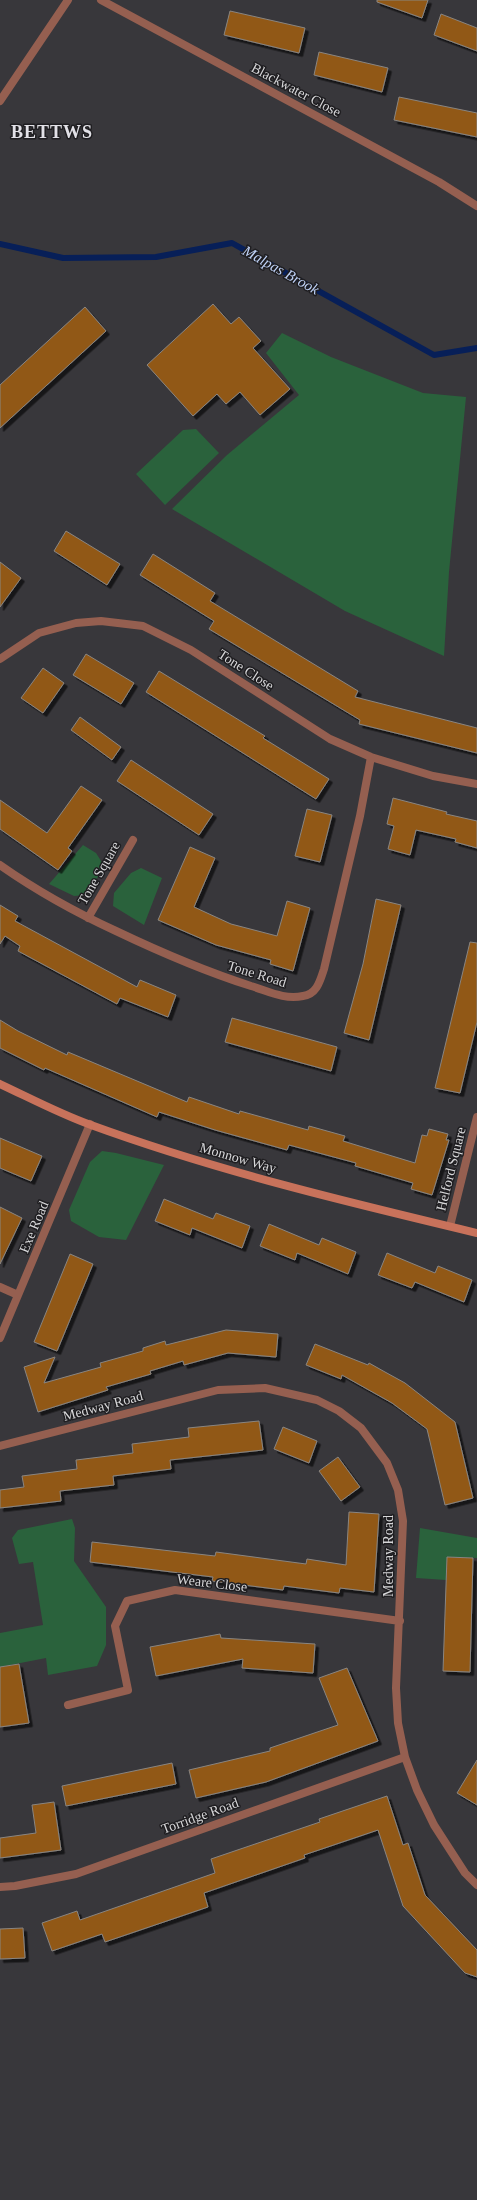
<svg xmlns="http://www.w3.org/2000/svg" width="477" height="2200" font-family="Georgia,serif">
<style>
.green{fill:#2a623c}
.lines{fill:none;stroke-linecap:round;stroke-linejoin:round}
.stream{stroke:#071f58;stroke-width:6}
.building{fill:#915816;stroke:#898581;filter:url(#shadow)}
.street{stroke:#955f50;stroke-width:8}
.secondary{stroke:#c8725b;stroke-width:8}
.labels{text-anchor:middle;dominant-baseline:central;stroke-width:3;stroke-linejoin:round;paint-order:stroke}
.street-label{font-size:14px;fill:#d7d7d9;stroke:#1f1e21}
.water-label{font-size:15px;font-style:italic;fill:#bed1f6;stroke:#1f1e21}
.district-label{font-size:18px;font-weight:bold;letter-spacing:1px;fill:#e2e1e7;stroke:#1f1e21}
</style>
<defs>
<filter id="shadow"><feDropShadow dx="3.5" dy="3.5" stdDeviation="0" flood-color="#0009"/></filter>
</defs>
<rect width="100%" height="100%" fill="#38373b"/>
<path class="green" d="M 282,333 L 331,357 L 423,393 L 466,397 L 449,572 L 444,656 L 345,611 L 172,509 L 227,455 L 299,395 L 266,353 Z
M 196,429 L 219,453 L 165,505 L 136,474 L 183,430 Z
M 83,845 L 96,853 L 105,867 L 85,895 L 74,896 L 49,884 Z
M 141,868 L 162,878 L 144,925 L 113,906 L 114,893 L 131,873 Z
M 102,1151 L 116,1153 L 164,1165 L 126,1240 L 99,1237 L 71,1221 L 69,1210 L 90,1162 Z
M 72,1519 L 75,1528 L 74,1561 L 106,1607 L 106,1645 L 97,1666 L 48,1675 L 46,1658 L 0,1667 L 0,1633 L 43,1625 L 33,1562 L 19,1564 L 12,1538 L 18,1530 Z
M 420,1528 L 477,1538 L 477,1558 L 447,1557 L 446,1580 L 416,1578 Z"/>
<g class="lines">
<path class="stream" d="M 0,244 L 63,258 L 156,257 L 232,243 L 434,355 L 477,348"/>
</g>
<path class="building" d="M 377,0 L 428,0 L 422,18 L 377,2 Z
M 230,11 L 305,28 L 299,53 L 224,35 Z
M 441,14 L 477,28 L 477,51 L 434,35 Z
M 319,52 L 388,68 L 382,92 L 314,75 Z
M 399,97 L 477,113 L 477,137 L 394,120 Z
M 213,304 L 231,324 L 239,317 L 261,341 L 253,348 L 290,389 L 260,415 L 240,392 L 226,404 L 217,394 L 193,416 L 147,365 Z
M 85,307 L 106,331 L 0,428 L 0,385 Z
M 66,531 L 120,564 L 107,585 L 54,551 Z
M 153,554 L 215,593 L 210,601 L 358,691 L 355,697 L 477,728 L 477,753 L 359,724 L 360,720 L 209,629 L 214,621 L 140,575 Z
M 0,562 L 21,578 L 0,607 Z
M 86,654 L 134,683 L 121,704 L 73,675 Z
M 43,668 L 64,683 L 43,713 L 21,698 Z
M 159,671 L 265,736 L 263,738 L 329,779 L 316,799 L 146,692 Z
M 80,717 L 121,747 L 112,760 L 71,730 Z
M 131,760 L 213,814 L 199,835 L 117,781 Z
M 81,786 L 102,800 L 68,848 L 72,851 L 58,870 L 0,829 L 0,800 L 47,833 Z
M 393,798 L 447,812 L 446,814 L 477,821 L 477,848 L 455,842 L 456,839 L 416,830 L 410,855 L 388,849 L 394,826 L 387,824 Z
M 307,809 L 332,815 L 320,862 L 295,856 Z
M 190,847 L 215,858 L 194,907 L 231,924 L 277,936 L 287,901 L 310,908 L 293,971 L 270,964 L 271,960 L 216,945 L 158,920 Z
M 376,899 L 401,905 L 369,1040 L 344,1033 L 363,964 Z
M 0,905 L 18,916 L 15,921 L 137,987 L 140,980 L 176,995 L 168,1017 L 120,998 L 117,1004 L 18,951 L 20,946 L 5,936 L 0,944 Z
M 470,942 L 477,943 L 477,1022 L 460,1093 L 435,1088 Z
M 232,1018 L 337,1047 L 331,1071 L 225,1042 Z
M 0,1020 L 18,1031 L 67,1055 L 68,1052 L 187,1102 L 189,1097 L 239,1114 L 240,1111 L 308,1130 L 309,1126 L 345,1136 L 343,1141 L 415,1163 L 422,1135 L 427,1136 L 429,1129 L 448,1134 L 446,1140 L 449,1140 L 432,1195 L 411,1189 L 413,1183 L 355,1166 L 356,1163 L 289,1145 L 287,1150 L 215,1130 L 159,1112 L 157,1117 L 45,1068 L 44,1070 L 0,1048 Z
M 0,1138 L 42,1156 L 31,1181 L 0,1168 Z
M 164,1199 L 213,1219 L 216,1213 L 250,1226 L 242,1248 L 192,1228 L 190,1235 L 155,1221 Z
M 0,1207 L 22,1218 L 0,1264 Z
M 269,1224 L 319,1245 L 322,1238 L 356,1252 L 348,1274 L 297,1253 L 295,1260 L 260,1246 Z
M 387,1253 L 435,1273 L 438,1266 L 472,1280 L 464,1302 L 415,1282 L 412,1288 L 378,1275 Z
M 70,1254 L 93,1264 L 57,1351 L 34,1342 Z
M 226,1330 L 278,1334 L 276,1357 L 228,1353 L 184,1365 L 183,1361 L 150,1371 L 151,1374 L 106,1387 L 108,1390 L 38,1412 L 24,1367 L 55,1357 L 44,1383 L 101,1367 L 100,1363 L 143,1351 L 143,1348 L 165,1341 L 166,1345 Z
M 315,1344 L 368,1365 L 369,1363 L 385,1372 L 405,1383 L 455,1422 L 473,1498 L 445,1505 L 427,1429 L 392,1403 L 342,1375 L 341,1379 L 306,1365 Z
M 259,1421 L 263,1450 L 170,1460 L 171,1469 L 113,1476 L 114,1485 L 60,1491 L 61,1501 L 0,1508 L 0,1490 L 24,1487 L 22,1476 L 77,1469 L 76,1460 L 133,1453 L 132,1444 L 189,1437 L 188,1428 Z
M 283,1427 L 317,1441 L 309,1463 L 274,1449 Z
M 338,1457 L 360,1487 L 341,1501 L 319,1471 Z
M 349,1512 L 379,1514 L 374,1592 L 340,1588 L 339,1593 L 284,1586 L 283,1590 L 212,1581 L 213,1577 L 90,1562 L 92,1542 L 215,1556 L 216,1552 L 306,1564 L 307,1559 L 346,1565 Z
M 447,1557 L 473,1558 L 470,1672 L 443,1671 Z
M 220,1634 L 221,1638 L 315,1644 L 313,1673 L 242,1668 L 243,1659 L 156,1676 L 150,1647 Z
M 19,1664 L 29,1723 L 0,1727 L 0,1667 Z
M 347,1668 L 378,1741 L 266,1782 L 196,1798 L 189,1770 L 270,1751 L 270,1748 L 338,1725 L 319,1678 Z
M 477,1760 L 477,1805 L 457,1793 Z
M 172,1763 L 176,1784 L 66,1806 L 62,1786 Z
M 387,1796 L 403,1845 L 408,1843 L 425,1895 L 477,1950 L 477,1977 L 465,1973 L 403,1906 L 378,1830 L 304,1855 L 305,1858 L 204,1893 L 208,1907 L 105,1942 L 102,1934 L 52,1951 L 42,1923 L 77,1911 L 80,1920 L 215,1873 L 211,1859 L 320,1822 L 319,1819 Z
M 54,1802 L 61,1850 L 0,1858 L 0,1838 L 36,1833 L 32,1805 Z
M 23,1928 L 25,1958 L 0,1959 L 0,1929 Z"/>
<g class="lines">
<path class="street" d="M 101,0 L 439,182 L 477,206
M 0,101 L 68,0
M 0,659 L 39,633 L 76,623 L 101,621 L 143,626 L 191,650 L 330,739 L 371,757 L 433,776 L 477,784
M 0,865 C 37,891 75,912 116,931 C 160,952 204,971 251,986 C 268,991 284,1000 303,996 C 317,994 320,981 324,969 L 360,816 L 371,757
M 88,918 L 133,840
M 450,1226 L 477,1117
M 0,1287 L 18,1295
M 0,1338 L 90,1124
M 0,1446 L 218,1390 L 265,1388 L 317,1400 L 339,1411 L 361,1428 L 387,1463 L 398,1490 L 403,1521 L 396,1688 L 398,1723 L 405,1757 L 417,1790 L 434,1825 L 465,1873 L 477,1885
M 68,1705 L 128,1690 L 115,1626 L 127,1601 L 175,1590 L 400,1621
M 0,1887 L 15,1886 L 76,1874 L 405,1757"/>
<path class="secondary" d="M 0,1084 C 30,1098 60,1114 91,1125 C 217,1171 347,1202 477,1233"/>
</g>
<g class="labels">
<g class="street-label">
<text transform="translate(296 90) rotate(28)">Blackwater Close</text>
<text transform="translate(246 670) rotate(33)">Tone Close</text>
<text transform="translate(99 873) rotate(-60)">Tone Square</text>
<text transform="translate(257 974) rotate(17)">Tone Road</text>
<text transform="translate(238 1158) rotate(16)">Monnow Way</text>
<text transform="translate(451 1169) rotate(-76)">Helford Square</text>
<text transform="translate(34 1227) rotate(-67)">Exe Road</text>
<text transform="translate(103 1406) rotate(-15)">Medway Road</text>
<text transform="translate(388 1556) rotate(-90)">Medway Road</text>
<text transform="translate(212 1583) rotate(7)">Weare Close</text>
<text transform="translate(200 1816) rotate(-20)">Torridge Road</text>
</g>
<g class="water-label">
<text transform="translate(281 270) rotate(29)">Malpas Brook</text>
</g>
<g class="district-label">
<text x="52" y="132">BETTWS</text>
</g>
</g>
</svg>
